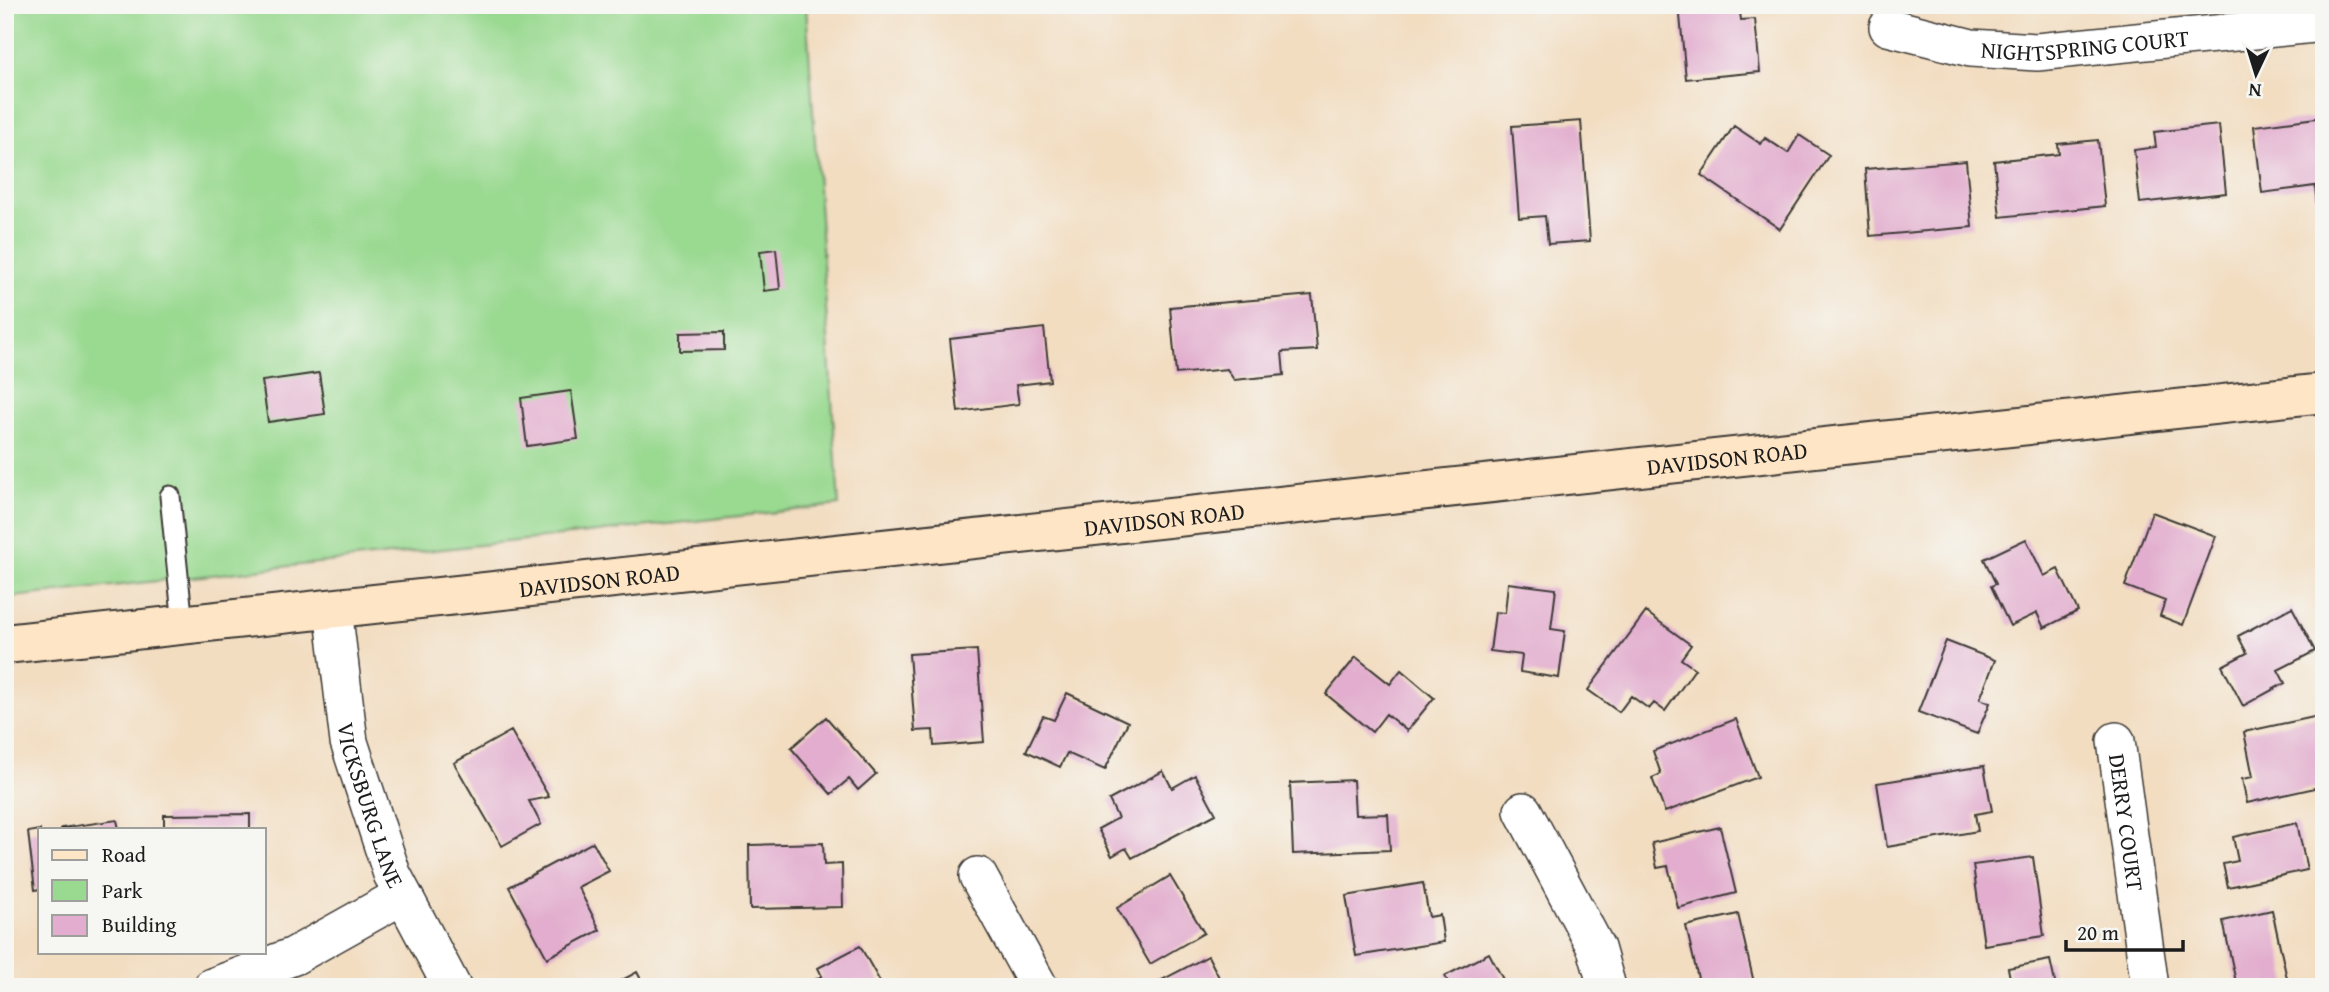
<svg xmlns="http://www.w3.org/2000/svg" width="2329" height="992" font-family="'Gentium Book Plus',serif">
<style>
.green{fill:#99d990;stroke:#5a7a56;stroke-width:2}
.building{fill:#e2adce}
.lines{fill:none;stroke-linecap:round;stroke-linejoin:round}
.service-casing{stroke:#3c3935;stroke-width:23}
.minor-casing{stroke:#3c3935;stroke-width:40}
.secondary-casing{stroke:#3c3935;stroke-width:42}
.service{stroke:#fff;stroke-width:19}
.minor{stroke:#fff;stroke-width:37}
.secondary{stroke:#fee5c5;stroke-width:38}
.labels{text-anchor:middle;dominant-baseline:central;stroke-width:5;stroke-linejoin:round;paint-order:stroke}
.street-label{font-size:23px;fill:#1c1c1c;stroke:#f6f6f2}
</style>
<rect width="100%" height="100%" fill="#f6f6f2"/>
<filter id="ink" filterUnits="userSpaceOnUse"><feTurbulence type="fractalNoise" baseFrequency=".0143" numOctaves="2"/><feDisplacementMap in="SourceGraphic" scale="14" xChannelSelector="R" yChannelSelector="G"/><feConvolveMatrix kernelMatrix="1 2 1 2 8 2 1 2 1" color-interpolation-filters="sRGB"/></filter>
<filter id="wash" filterUnits="userSpaceOnUse"><feTurbulence type="fractalNoise" baseFrequency=".00686" numOctaves="4" result="noise"/><feDisplacementMap in="SourceGraphic" scale="28" xChannelSelector="R" yChannelSelector="G"/><feGaussianBlur stdDeviation="1.57" result="paint"/><feColorMatrix in="noise" values="0 0 0 0 0 0 0 0 0 0 0 0 0 0 0 0 0 1.4 0 .05"/><feComposite in="paint" operator="in"/></filter>
<g filter="url(#wash)">
<rect width="100%" height="100%" fill="#f2ddc1"/>
<path class="green" d="M 5,5 L 806,5 L 839,505 L 5,598 Z"/>
<g id="blocks">
<path class="building" d="M 1679,5 L 1739,5 L 1741,20 L 1755,19 L 1760,72 L 1686,79 Z
M 2324,117 L 2324,215 L 2318,216 L 2315,186 L 2262,193 L 2254,126 Z
M 1581,121 L 1590,241 L 1548,244 L 1545,216 L 1519,218 L 1512,126 Z
M 2219,125 L 2226,193 L 2140,203 L 2134,150 L 2156,147 L 2154,132 Z
M 1734,126 L 1761,144 L 1765,138 L 1788,153 L 1799,135 L 1829,155 L 1780,229 L 1701,175 Z
M 2098,140 L 2105,206 L 2000,217 L 1994,161 L 2059,154 L 2058,144 Z
M 1966,161 L 1972,227 L 1870,236 L 1865,169 Z
M 776,249 L 780,289 L 764,291 L 760,251 Z
M 1312,295 L 1317,350 L 1282,352 L 1284,375 L 1234,380 L 1227,369 L 1176,374 L 1170,307 Z
M 1044,328 L 1050,381 L 1016,385 L 1019,404 L 958,412 L 950,339 Z
M 724,332 L 724,350 L 680,351 L 680,333 Z
M 319,373 L 325,414 L 268,422 L 262,381 Z
M 571,391 L 578,439 L 527,446 L 521,398 Z
M 2152,512 L 2216,536 L 2183,625 L 2160,616 L 2165,601 L 2125,586 Z
M 2026,539 L 2044,576 L 2058,569 L 2078,611 L 2044,628 L 2037,613 L 2010,626 L 1991,586 L 1996,584 L 1984,559 Z
M 1508,583 L 1556,589 L 1551,629 L 1565,631 L 1559,678 L 1520,672 L 1522,655 L 1490,651 L 1495,612 L 1505,613 Z
M 2292,607 L 2315,651 L 2278,670 L 2285,683 L 2243,706 L 2222,666 L 2247,653 L 2238,636 Z
M 1646,612 L 1691,645 L 1681,659 L 1695,669 L 1665,711 L 1654,703 L 1649,709 L 1631,696 L 1619,712 L 1588,690 Z
M 1946,641 L 1995,660 L 1980,699 L 1990,703 L 1977,734 L 1918,712 Z
M 977,650 L 984,742 L 934,746 L 933,730 L 915,731 L 909,654 Z
M 1356,657 L 1390,684 L 1401,670 L 1434,698 L 1407,731 L 1386,714 L 1372,732 L 1326,694 Z
M 1067,693 L 1128,722 L 1105,770 L 1067,753 L 1060,767 L 1026,751 L 1043,716 L 1054,720 Z
M 2323,715 L 2324,786 L 2247,803 L 2242,779 L 2253,777 L 2244,732 Z
M 826,717 L 876,774 L 858,790 L 849,779 L 831,794 L 791,748 Z
M 1736,719 L 1758,777 L 1665,812 L 1652,778 L 1661,774 L 1653,751 Z
M 511,731 L 549,797 L 529,801 L 541,824 L 502,846 L 454,763 Z
M 1984,766 L 1992,811 L 1975,814 L 1978,831 L 1887,847 L 1877,783 Z
M 1163,771 L 1172,788 L 1195,775 L 1216,814 L 1132,858 L 1126,848 L 1112,856 L 1098,829 L 1118,818 L 1109,800 Z
M 1353,780 L 1355,815 L 1388,814 L 1390,850 L 1293,854 L 1290,783 Z
M 250,814 L 250,829 L 164,829 L 164,815 Z
M 117,820 L 119,829 L 61,829 L 61,828 Z
M 2297,823 L 2307,870 L 2228,887 L 2223,864 L 2238,861 L 2233,837 Z
M 1720,827 L 1736,893 L 1678,908 L 1668,866 L 1657,868 L 1652,843 Z
M 40,830 L 40,889 L 35,890 L 28,832 Z
M 593,842 L 609,871 L 578,887 L 600,930 L 547,958 L 509,887 Z
M 823,843 L 824,865 L 842,864 L 843,907 L 750,909 L 749,845 Z
M 2033,857 L 2044,936 L 1984,945 L 1973,865 Z
M 1170,876 L 1204,933 L 1150,964 L 1117,908 Z
M 1423,883 L 1429,917 L 1440,915 L 1444,942 L 1356,956 L 1346,896 Z
M 2272,910 L 2288,983 L 2270,987 L 2237,987 L 2223,921 Z
M 1738,914 L 1755,987 L 1700,987 L 1686,926 Z
M 860,946 L 883,987 L 802,987 L 822,976 L 818,968 Z
M 1489,953 L 1507,987 L 1450,987 L 1445,976 Z
M 1208,956 L 1224,987 L 1156,987 L 1154,984 Z
M 2050,960 L 2056,987 L 1972,987 L 2010,978 L 2008,968 Z
M 637,972 L 645,987 L 609,987 Z"/>
</g>
</g>
<g filter="url(#ink)">
<use href="#blocks" fill-opacity="0" stroke="#3c3935" stroke-width="2"/>
<g class="lines">
<defs>
<path id="service" d="M 170,496 L 183,625"/>
<g id="minor">
<path id="s1" d="M 1888,27 L 1971,48 L 2037,52 L 2324,23"/>
<path id="s2" d="M 333,609 L 349,742 L 392,874 L 452,987"/>
<path id="s3" d="M 2116,741 L 2150,987"/>
<path d="M 1523,811 L 1596,948 L 1607,987"/>
<path d="M 978,876 L 1039,987"/>
<path d="M 212,987 L 294,956 L 403,895"/>
</g>
<g id="secondary">
<path id="s4" d="M 5,644 L 2324,393"/>
</g>
</defs>
<use href="#service" class="service-casing"/>
<use href="#minor" class="minor-casing"/>
<use href="#secondary" class="secondary-casing"/>
<use href="#service" class="service"/>
<use href="#minor" class="minor"/>
<use href="#secondary" class="secondary"/>
</g>
</g>
<g class="labels">
<g class="street-label">
<text stroke="none"><textPath href="#s1" startOffset="200">NIGHTSPRING COURT</textPath></text>
<text stroke="none"><textPath href="#s4" startOffset="1732">DAVIDSON ROAD</textPath></text>
<text stroke="none"><textPath href="#s4" startOffset="1166">DAVIDSON ROAD</textPath></text>
<text stroke="none"><textPath href="#s4" startOffset="598">DAVIDSON ROAD</textPath></text>
<text stroke="none"><textPath href="#s2" startOffset="200">VICKSBURG LANE</textPath></text>
<text stroke="none"><textPath href="#s3" startOffset="82">DERRY COURT</textPath></text>
</g>
</g>
<rect width="2329" height="992" fill="none" stroke="#f6f6f2" stroke-width="28"/>
<rect x="38" y="828" width="228" height="126" fill="#f6f6f2" stroke="#9f9f9c" stroke-width="2"/>
<rect x="52" y="850" width="35" height="10" fill="#fee5c5" stroke="#9f9f9c" stroke-width="2"/>
<text x="102" y="862" font-size="21" fill="#1c1c1c">Road</text>
<rect x="52" y="880" width="35" height="21" fill="#99d990" stroke="#9f9f9c" stroke-width="2"/>
<text x="102" y="898" font-size="21" fill="#1c1c1c">Park</text>
<rect x="52" y="915" width="35" height="21" fill="#e2adce" stroke="#9f9f9c" stroke-width="2"/>
<text x="102" y="932" font-size="21" fill="#1c1c1c">Building</text>
<g transform="translate(2256 74) rotate(184)" stroke="#f6f6f2" stroke-width="5" paint-order="stroke">
<path d="M0-5L12 26L0 18L-12 26Z" fill="#1c1c1c"/>
<text y="-10" font-size="19" font-weight="bold" text-anchor="middle" fill="#1c1c1c">N</text>
</g>
<path d="M2066 940v10h117v-10" fill="none" stroke="#1c1c1c" stroke-width="3.5"/>
<text x="2077" y="940" font-size="21" fill="#1c1c1c" stroke="#f6f6f2" stroke-width="5" paint-order="stroke">20 m</text>
</svg>
